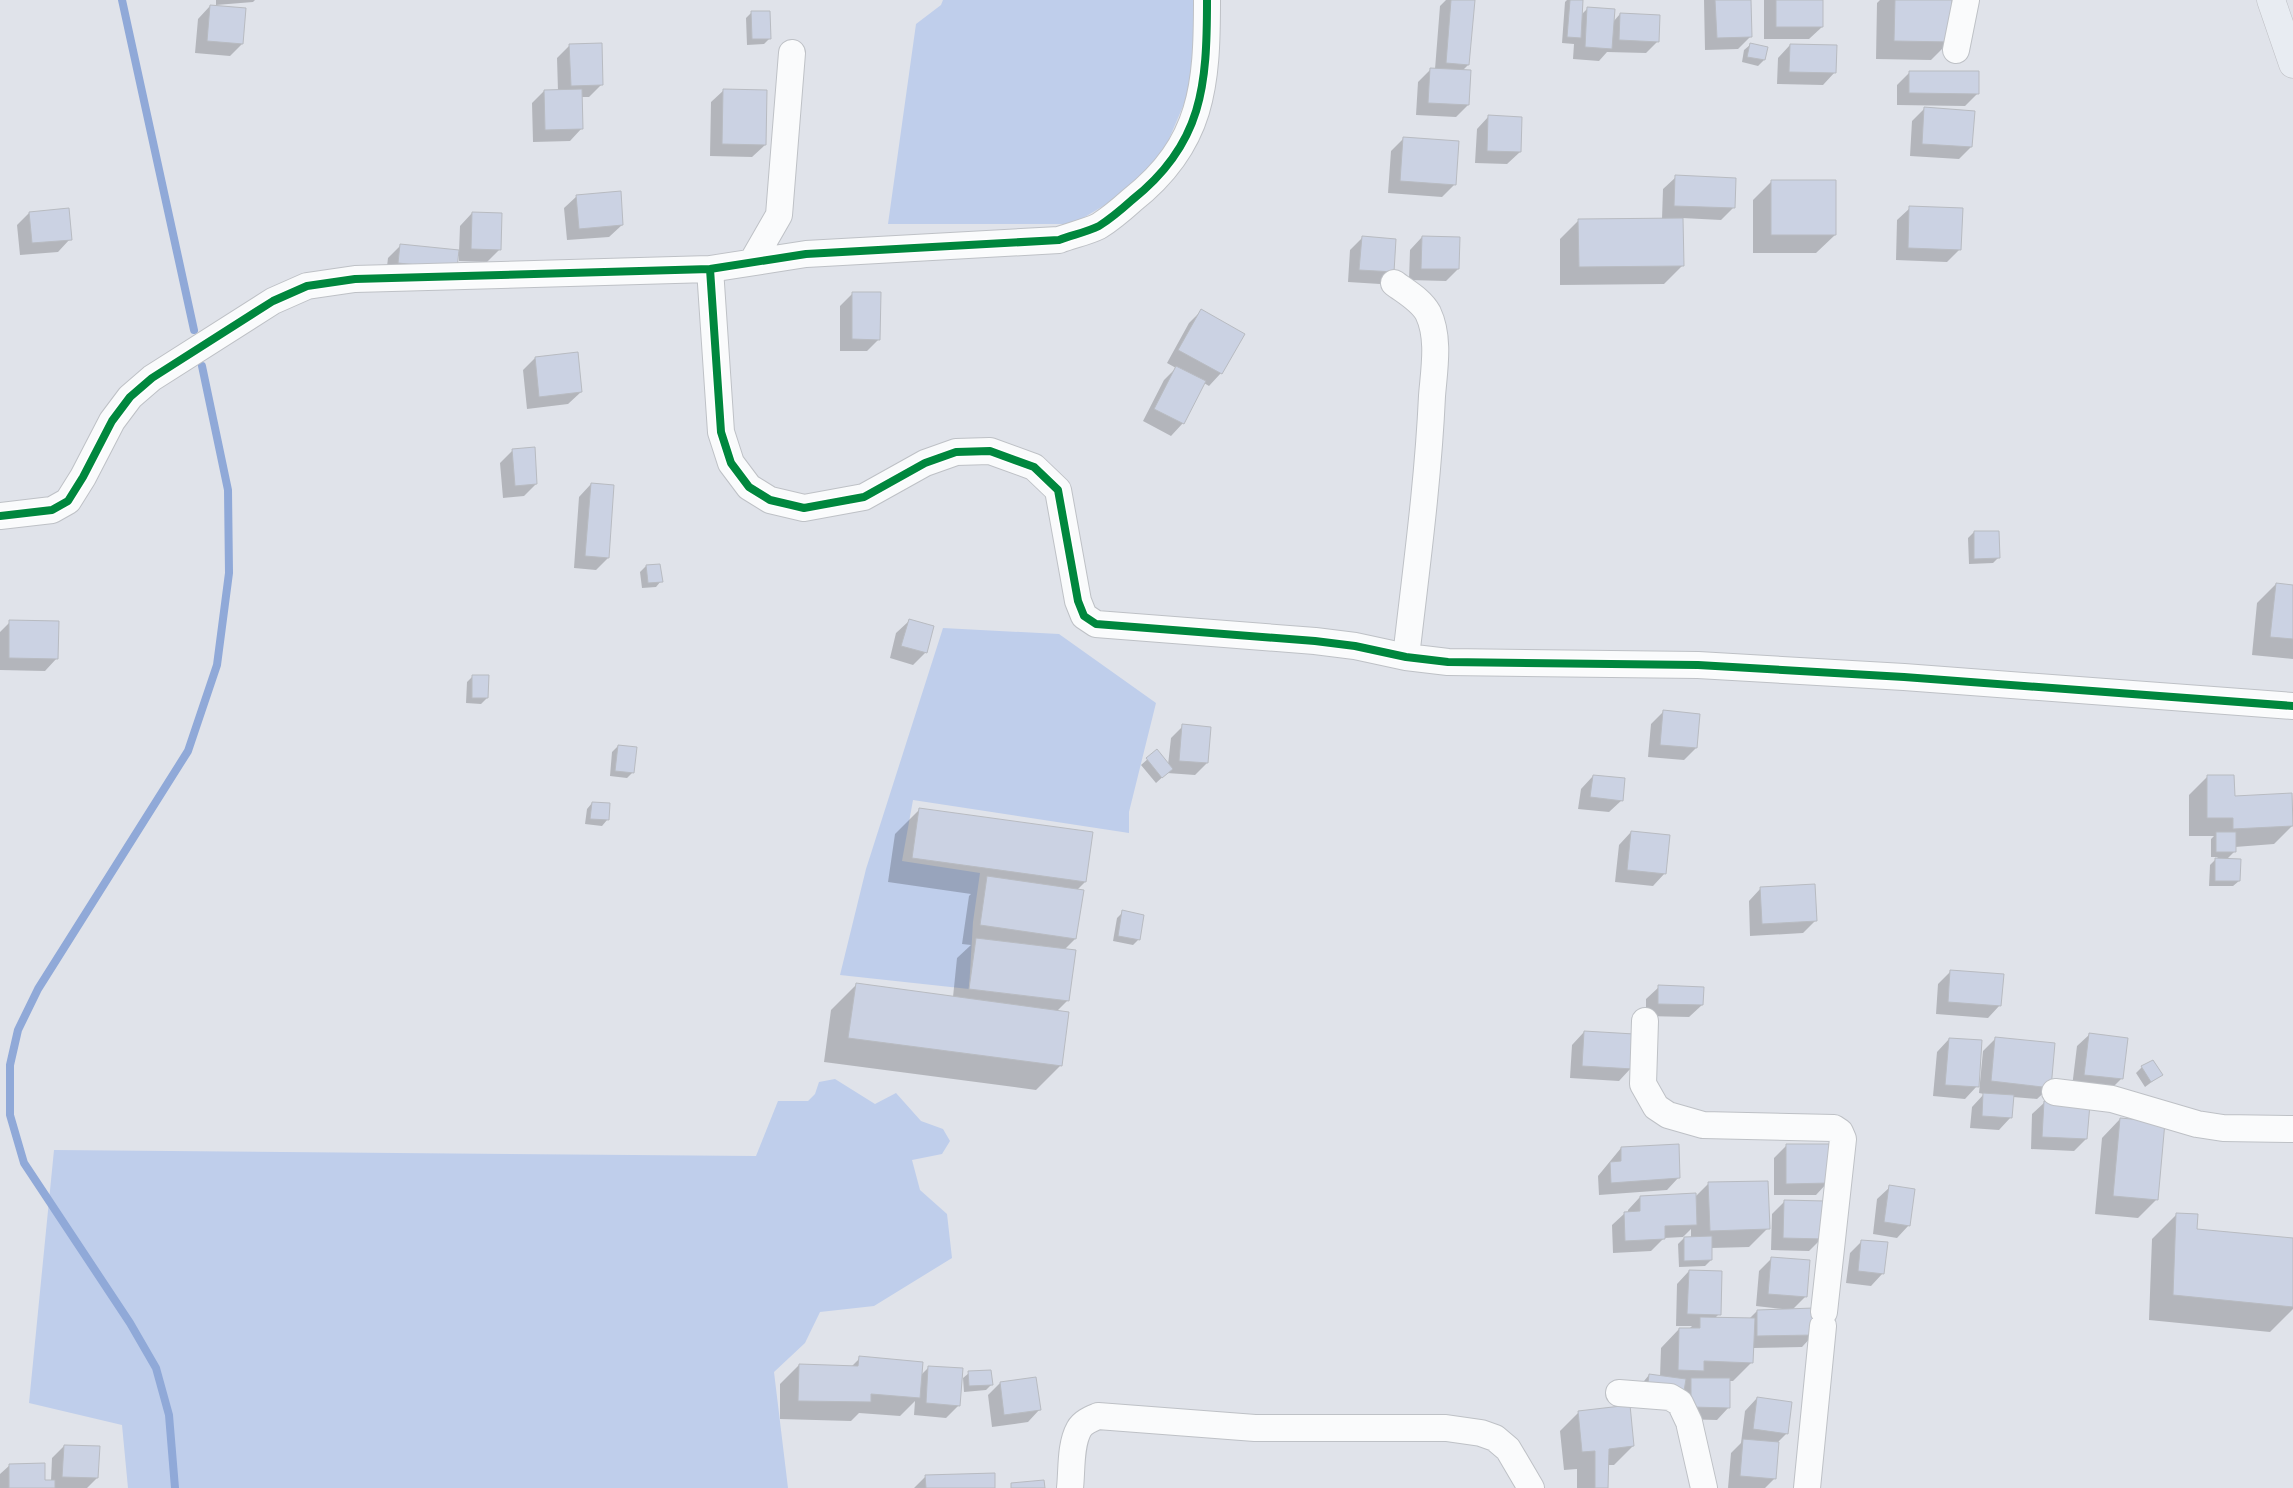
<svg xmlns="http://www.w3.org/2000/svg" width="2293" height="1488" font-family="'Source Serif 4',serif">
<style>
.green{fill:#bfceeb}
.shadow{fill:#0003}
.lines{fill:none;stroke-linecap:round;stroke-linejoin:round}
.stream{stroke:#90a9d8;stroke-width:8}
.building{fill:#cbd2e3;stroke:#b8bbc1}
.minor-casing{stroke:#bec1c6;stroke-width:28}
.major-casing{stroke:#bfc0c5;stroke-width:29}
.minor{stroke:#fafbfc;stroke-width:26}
.major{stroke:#e8ecf2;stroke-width:28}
.cycleway-casing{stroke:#fff;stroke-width:11}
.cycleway{stroke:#00873e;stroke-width:8}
</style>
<rect width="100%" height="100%" fill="#e0e3ea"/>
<path class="green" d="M 943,0 L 1208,0 L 1204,57 L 1163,153 L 1125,193 L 1073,224 L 888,224 L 916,24 L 941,5 Z
M 943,628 L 1059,634 L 1156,703 L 1129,812 L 1129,833 L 913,800 L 902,861 L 980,873 L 973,922 L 969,989 L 840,975 L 866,869 Z
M 835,1079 L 875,1104 L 896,1093 L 921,1121 L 943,1129 L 950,1141 L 942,1154 L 912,1160 L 920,1190 L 947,1214 L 952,1258 L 874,1306 L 820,1312 L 805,1343 L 774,1372 L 788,1488 L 128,1488 L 122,1425 L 29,1403 L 54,1150 L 756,1156 L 778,1101 L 808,1101 L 815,1094 L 819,1082 Z"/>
<path class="shadow" d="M 216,0 L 255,0 L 253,2 L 216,5 Z
M 1446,0 L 1473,0 L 1468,65 L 1462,71 L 1468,105 L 1456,117 L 1416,115 L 1418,82 L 1431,69 L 1435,69 L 1440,6 Z
M 1567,0 L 1582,0 L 1581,15 L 1588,8 L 1613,22 L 1620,14 L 1658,41 L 1646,53 L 1607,52 L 1599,61 L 1573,59 L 1574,44 L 1562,43 L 1565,2 Z
M 1704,0 L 1749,0 L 1751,36 L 1738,49 L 1705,50 Z
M 1764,0 L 1822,0 L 1822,27 L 1809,39 L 1764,39 Z
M 1880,0 L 1951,0 L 1950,41 L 1931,60 L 1876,59 L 1877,3 Z
M 210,6 L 242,44 L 230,56 L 195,53 L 198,19 Z
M 752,12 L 770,38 L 764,44 L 747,45 L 746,18 Z
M 570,45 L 602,84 L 589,97 L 581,97 L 582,128 L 570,141 L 533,142 L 532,103 L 544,91 L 558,91 L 557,58 Z
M 1750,45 L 1764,60 L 1758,66 L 1742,62 L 1744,50 Z
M 1790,45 L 1835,72 L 1823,85 L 1777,84 L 1778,58 Z
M 1909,73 L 1978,93 L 1965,106 L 1897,105 L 1897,85 Z
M 724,90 L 765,145 L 752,157 L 710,156 L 711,102 Z
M 1924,109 L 1971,147 L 1959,159 L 1910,156 L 1912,121 Z
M 1489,116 L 1520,152 L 1507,164 L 1475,163 L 1477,129 Z
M 1404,138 L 1454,185 L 1442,197 L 1388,193 L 1391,151 Z
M 1676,177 L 1733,208 L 1721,220 L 1682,218 L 1683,265 L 1664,284 L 1560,285 L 1560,239 L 1579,220 L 1662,219 L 1663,189 Z
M 1772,181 L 1835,235 L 1816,253 L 1753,253 L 1753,200 Z
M 577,196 L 622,225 L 609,237 L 567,240 L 564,208 Z
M 1910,208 L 1960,249 L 1947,262 L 1896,260 L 1897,220 Z
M 29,213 L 70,239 L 58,252 L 20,255 L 17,225 Z
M 472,213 L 500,249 L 487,262 L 459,261 L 459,256 L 457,256 L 386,275 L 388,258 L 401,245 L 459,252 L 460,226 Z
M 1422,237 L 1458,269 L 1446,281 L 1409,280 L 1410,250 Z
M 1362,238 L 1392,272 L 1380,284 L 1348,282 L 1350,250 Z
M 853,293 L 879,339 L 867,351 L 840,351 L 840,306 Z
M 1201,311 L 1221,373 L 1209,386 L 1204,383 L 1183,423 L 1171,436 L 1143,421 L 1164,380 L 1176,368 L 1167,363 L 1189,323 Z
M 535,358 L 581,392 L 568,404 L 527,409 L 523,370 Z
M 513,450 L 536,484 L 524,496 L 503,498 L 500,463 Z
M 591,484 L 608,558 L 596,570 L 574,568 L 579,497 Z
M 1974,532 L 1999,557 L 1993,563 L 1969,564 L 1968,538 Z
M 659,565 L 661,581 L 656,587 L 642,588 L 640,572 L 646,566 Z
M 2276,584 L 2293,586 L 2293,659 L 2252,655 L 2257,603 Z
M 909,621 L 926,652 L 913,665 L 890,658 L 896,633 Z
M 10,622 L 57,658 L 45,671 L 0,670 L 0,632 Z
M 473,676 L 487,698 L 481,704 L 466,703 L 467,682 Z
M 1663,712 L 1696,748 L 1684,760 L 1648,757 L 1651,724 Z
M 1183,726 L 1207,763 L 1195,775 L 1167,773 L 1156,783 L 1141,765 L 1157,751 L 1168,765 L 1171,738 Z
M 618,746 L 633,772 L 627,778 L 610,776 L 612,752 Z
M 1593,776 L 1622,800 L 1609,812 L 1578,809 L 1581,789 Z
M 2208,776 L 2233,798 L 2292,826 L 2274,844 L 2235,847 L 2234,852 L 2226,860 L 2239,881 L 2233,886 L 2209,886 L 2210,865 L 2218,857 L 2211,857 L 2211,839 L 2214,836 L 2189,836 L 2189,795 Z
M 592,803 L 607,820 L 602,826 L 585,824 L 587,809 Z
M 920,809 L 1085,882 L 1076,891 L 1075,939 L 1064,950 L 1068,1000 L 1057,1011 L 1061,1065 L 1036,1090 L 824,1062 L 831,1010 L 856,985 L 953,997 L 957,958 L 971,945 L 962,944 L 969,896 L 971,894 L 888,882 L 895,834 Z
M 1631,832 L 1665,873 L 1653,886 L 1615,882 L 1619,845 Z
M 1761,888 L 1815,921 L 1803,933 L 1750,936 L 1749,901 Z
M 1123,912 L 1138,940 L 1133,945 L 1113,941 L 1117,918 Z
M 1951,971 L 2000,1005 L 1988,1018 L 1936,1014 L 1938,984 Z
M 1659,987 L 1702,1005 L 1689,1017 L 1646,1016 L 1646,999 Z
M 1584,1032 L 1631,1068 L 1619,1081 L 1570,1078 L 1572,1045 Z
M 2090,1034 L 2121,1079 L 2109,1091 L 2072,1087 L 2077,1046 Z
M 1996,1038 L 2050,1087 L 2037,1099 L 2013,1097 L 2011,1117 L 1999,1130 L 1970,1128 L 1972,1107 L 1984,1094 L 1979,1093 L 1983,1051 Z
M 1949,1039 L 1977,1086 L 1965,1099 L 1933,1096 L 1937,1052 Z
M 2142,1067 L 2161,1075 L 2145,1087 L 2136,1073 Z
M 2045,1102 L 2086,1139 L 2074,1151 L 2031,1149 L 2032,1114 Z
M 2120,1119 L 2157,1199 L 2138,1218 L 2095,1214 L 2102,1138 Z
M 1786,1146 L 1828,1182 L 1816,1195 L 1774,1195 L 1774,1158 Z
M 1621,1148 L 1679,1177 L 1667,1190 L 1599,1195 L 1598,1176 Z
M 1708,1184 L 1768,1228 L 1749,1247 L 1711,1248 L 1711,1260 L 1705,1266 L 1679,1267 L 1678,1244 L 1684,1238 L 1691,1238 L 1691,1229 L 1683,1237 L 1664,1238 L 1651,1251 L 1613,1253 L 1612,1225 L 1625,1213 L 1628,1213 L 1628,1210 L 1640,1197 L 1694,1198 Z
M 1890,1187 L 1909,1225 L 1897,1238 L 1873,1234 L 1877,1199 Z
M 1784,1202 L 1822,1238 L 1809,1251 L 1771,1250 L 1772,1214 Z
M 2177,1214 L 2196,1230 L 2293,1239 L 2293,1309 L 2270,1332 L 2149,1320 L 2152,1239 Z
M 1862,1241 L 1883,1273 L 1871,1286 L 1846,1283 L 1850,1253 Z
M 1771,1259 L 1806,1296 L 1792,1310 L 1756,1306 L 1759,1271 Z
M 1689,1271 L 1719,1314 L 1715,1318 L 1749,1319 L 1757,1311 L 1814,1334 L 1802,1347 L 1753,1348 L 1752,1362 L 1733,1381 L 1729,1381 L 1729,1407 L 1717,1420 L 1679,1419 L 1679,1399 L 1642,1398 L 1644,1381 L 1649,1375 L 1660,1377 L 1661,1348 L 1679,1329 L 1689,1329 L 1692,1326 L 1676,1326 L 1677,1284 Z
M 860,1358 L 921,1375 L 929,1367 L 959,1405 L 946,1418 L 914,1415 L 915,1401 L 900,1416 L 859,1413 L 851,1421 L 780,1419 L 780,1384 L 799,1365 L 851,1367 Z
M 969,1373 L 992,1384 L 986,1390 L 964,1392 L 963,1378 Z
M 1000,1383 L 1040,1409 L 1028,1422 L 992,1427 L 988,1395 Z
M 1757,1398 L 1787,1433 L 1778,1442 L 1775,1478 L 1765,1488 L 1728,1488 L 1731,1453 L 1741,1443 L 1745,1411 Z
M 1579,1412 L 1633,1446 L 1614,1465 L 1607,1465 L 1607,1488 L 1577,1488 L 1577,1469 L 1564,1470 L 1560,1431 Z
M 64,1446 L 97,1478 L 87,1488 L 0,1488 L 0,1474 L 10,1465 L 44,1481 L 51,1481 L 52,1458 Z
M 926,1476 L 994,1488 L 914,1488 Z"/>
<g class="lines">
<path class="stream" d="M 122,0 L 194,330
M 175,1488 L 169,1415 L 156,1368 L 130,1323 L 24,1163 L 10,1115 L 10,1065 L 18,1030 L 38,989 L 188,751 L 217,665 L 229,573 L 228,490 L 202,366"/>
</g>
<path class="building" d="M 1451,0 L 1475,0 L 1469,65 L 1446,63 Z
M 1570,0 L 1583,0 L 1581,38 L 1567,37 Z
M 1715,0 L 1751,0 L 1752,37 L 1717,38 Z
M 1776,0 L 1823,0 L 1823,27 L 1776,27 Z
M 1895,0 L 1952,0 L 1951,42 L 1894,41 Z
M 210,5 L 246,8 L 243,44 L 207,41 Z
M 1587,7 L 1615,9 L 1612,49 L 1585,47 Z
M 751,11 L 770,11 L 771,39 L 752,39 Z
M 1620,13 L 1660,15 L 1659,42 L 1619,40 Z
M 602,43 L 603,85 L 571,86 L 569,44 Z
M 1750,43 L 1768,47 L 1765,60 L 1747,57 Z
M 1790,44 L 1837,45 L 1836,73 L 1789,72 Z
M 1430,68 L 1471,70 L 1469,105 L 1428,103 Z
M 1909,71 L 1979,71 L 1979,94 L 1909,93 Z
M 582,89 L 583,129 L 545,130 L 544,90 Z
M 723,89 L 767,90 L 766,145 L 722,144 Z
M 1924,107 L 1975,111 L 1972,147 L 1922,144 Z
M 1488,115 L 1522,117 L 1521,152 L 1487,151 Z
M 1403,137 L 1459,141 L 1456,185 L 1400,181 Z
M 1675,175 L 1736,178 L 1735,208 L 1674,206 Z
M 1771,180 L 1836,180 L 1836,235 L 1771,235 Z
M 621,191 L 623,225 L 579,229 L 576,195 Z
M 1909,206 L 1963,208 L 1961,250 L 1908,248 Z
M 69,208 L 72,240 L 32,243 L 29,212 Z
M 472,212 L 502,213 L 501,250 L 471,249 Z
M 1683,218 L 1684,266 L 1579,267 L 1578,219 Z
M 1362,236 L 1396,239 L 1394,272 L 1359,270 Z
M 1422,236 L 1460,237 L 1459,269 L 1421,269 Z
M 400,244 L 459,250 L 457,269 L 398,263 Z
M 852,292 L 881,292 L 880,340 L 852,339 Z
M 1201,309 L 1245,334 L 1222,374 L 1178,350 Z
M 578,352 L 582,392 L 539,397 L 535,357 Z
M 1176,366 L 1206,381 L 1184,424 L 1154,409 Z
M 535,447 L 537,484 L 515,486 L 512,449 Z
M 591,483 L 614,485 L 609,558 L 585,556 Z
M 1974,531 L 1999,531 L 2000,558 L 1974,559 Z
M 660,564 L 663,582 L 648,583 L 646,565 Z
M 2276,583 L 2293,585 L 2293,639 L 2270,637 Z
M 909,619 L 934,626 L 927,653 L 901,646 Z
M 9,620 L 59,621 L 58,659 L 9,658 Z
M 472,675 L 489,675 L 488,698 L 472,698 Z
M 1663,710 L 1700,714 L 1697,748 L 1660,745 Z
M 1182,724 L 1211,727 L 1208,763 L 1179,761 Z
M 618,745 L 637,747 L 634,773 L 615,771 Z
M 1157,749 L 1173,769 L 1162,778 L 1146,758 Z
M 1593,775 L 1625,778 L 1623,801 L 1590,797 Z
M 2207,775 L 2234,775 L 2235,796 L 2292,793 L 2293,826 L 2233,829 L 2233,818 L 2207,818 Z
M 592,802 L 610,803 L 609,820 L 590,819 Z
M 919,808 L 1093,832 L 1086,882 L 912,858 Z
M 1631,831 L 1670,835 L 1666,874 L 1627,870 Z
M 2216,832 L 2236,832 L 2236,852 L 2216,852 Z
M 2215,858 L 2241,859 L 2240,881 L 2215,881 Z
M 987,876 L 1084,890 L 1076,939 L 980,925 Z
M 1815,884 L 1817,921 L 1762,924 L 1760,887 Z
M 1122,910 L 1144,915 L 1140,940 L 1118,936 Z
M 976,938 L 1076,950 L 1069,1001 L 969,989 Z
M 1950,970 L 2004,974 L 2001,1006 L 1948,1002 Z
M 856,983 L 1069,1012 L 1062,1066 L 848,1038 Z
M 1658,985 L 1704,987 L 1703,1005 L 1658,1004 Z
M 1584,1031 L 1634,1034 L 1633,1069 L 1582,1066 Z
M 2089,1033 L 2128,1038 L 2123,1079 L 2084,1075 Z
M 1995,1037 L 2055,1043 L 2051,1088 L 1991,1081 Z
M 1949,1038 L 1982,1040 L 1979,1087 L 1945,1085 Z
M 2153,1060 L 2163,1075 L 2151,1082 L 2141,1066 Z
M 1983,1093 L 2014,1095 L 2012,1118 L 1982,1116 Z
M 2044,1101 L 2090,1104 L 2087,1139 L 2042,1137 Z
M 2120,1118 L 2165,1122 L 2158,1200 L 2113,1196 Z
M 1679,1144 L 1680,1178 L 1611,1183 L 1610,1162 L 1621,1161 L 1621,1147 Z
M 1786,1144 L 1829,1144 L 1830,1183 L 1786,1184 Z
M 1768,1181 L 1770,1229 L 1710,1231 L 1708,1182 Z
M 1889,1185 L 1915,1189 L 1910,1226 L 1884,1222 Z
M 1696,1193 L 1697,1225 L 1665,1226 L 1665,1239 L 1625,1241 L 1624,1212 L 1640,1211 L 1640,1196 Z
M 1784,1200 L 1824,1201 L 1823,1239 L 1783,1238 Z
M 2176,1213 L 2198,1214 L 2197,1229 L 2293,1238 L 2293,1307 L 2173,1295 Z
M 1712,1236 L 1712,1260 L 1684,1261 L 1684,1237 Z
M 1861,1240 L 1888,1242 L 1884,1274 L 1858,1271 Z
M 1771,1257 L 1810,1260 L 1807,1297 L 1768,1294 Z
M 1689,1270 L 1722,1271 L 1721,1315 L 1687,1314 Z
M 1814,1308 L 1815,1335 L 1757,1336 L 1757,1310 Z
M 1700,1317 L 1755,1318 L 1753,1363 L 1704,1361 L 1704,1371 L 1678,1370 L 1679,1328 L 1700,1328 Z
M 859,1356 L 923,1362 L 920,1398 L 871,1394 L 871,1402 L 798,1401 L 799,1364 L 858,1366 Z
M 928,1366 L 963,1368 L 960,1406 L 926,1403 Z
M 991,1370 L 993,1385 L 969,1386 L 968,1371 Z
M 1649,1374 L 1686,1379 L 1683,1397 L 1647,1393 Z
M 1036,1377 L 1041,1410 L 1004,1415 L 1000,1382 Z
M 1691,1378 L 1730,1378 L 1730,1408 L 1691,1407 Z
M 1757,1397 L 1792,1402 L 1788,1434 L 1753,1429 Z
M 1630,1405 L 1634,1446 L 1609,1449 L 1608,1488 L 1595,1488 L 1595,1451 L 1582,1452 L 1578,1411 Z
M 1743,1439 L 1779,1442 L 1776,1479 L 1740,1476 Z
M 64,1445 L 100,1446 L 98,1478 L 62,1477 Z
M 45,1463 L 45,1480 L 55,1480 L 55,1488 L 9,1488 L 9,1464 Z
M 995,1473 L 995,1488 L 926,1488 L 925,1475 Z
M 1044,1480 L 1045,1488 L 1011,1488 L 1011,1483 Z"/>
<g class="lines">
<defs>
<path id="minor" d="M 1956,50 L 1966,0
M 752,262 L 779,215 L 792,53
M 710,269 L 721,432 L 731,463 L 749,487 L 770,500 L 804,508 L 864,497 L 925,463 L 956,452 L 990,451 L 1034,467 L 1058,490 L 1078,601 L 1084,616 L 1096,624 L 1315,641 L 1355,646 L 1406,657 L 1448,662 L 1698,665 L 1904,677 L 2293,706
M 1394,283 C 1406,292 1421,300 1428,313 C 1440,338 1434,370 1432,396 C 1428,483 1416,570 1406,657
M 0,516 L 52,510 L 68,501 L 83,477 L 112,421 L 130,397 L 152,378 L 273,301 L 307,286 L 355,279 L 710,269 L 806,254 L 1059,240 C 1072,235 1087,232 1099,226 C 1110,219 1122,209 1132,200 C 1203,144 1207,85 1207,0
M 1645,1021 L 1643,1084 L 1656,1107 L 1668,1115 L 1703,1125 L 1834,1128 L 1840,1132 L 1843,1139 L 1824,1312
M 2055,1092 L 2112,1099 L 2197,1124 L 2223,1128 L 2293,1129
M 1619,1393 L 1670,1397 L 1680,1403 L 1689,1422 L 1704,1488
M 1070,1488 C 1072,1471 1070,1445 1079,1429 C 1083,1422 1091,1419 1098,1416 L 1255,1428 L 1446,1428 L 1481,1433 L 1495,1438 L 1508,1449 L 1531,1488
M 1807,1488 L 1823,1326"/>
<path id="major" d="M 2271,0 L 2293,64"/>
</defs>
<use href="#minor" class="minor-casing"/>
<use href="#major" class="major-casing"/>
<use href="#minor" class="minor"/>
<use href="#major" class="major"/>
<defs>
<path id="cycleway" d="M 710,269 L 721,432 L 731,463 L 749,487 L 770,500 L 804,508 L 864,497 L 925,463 L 956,452 L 990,451 L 1034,467 L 1058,490 L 1078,601 L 1084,616 L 1096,624 L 1315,641 L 1355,646 L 1406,657 L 1448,662 L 1698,665 L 1904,677 L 2293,706
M 0,516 L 52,510 L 68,501 L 83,477 L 112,421 L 130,397 L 152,378 L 273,301 L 307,286 L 355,279 L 710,269 L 806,254 L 1059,240 C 1072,235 1087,232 1099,226 C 1110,219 1122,209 1132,200 C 1203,144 1207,85 1207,0"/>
</defs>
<use href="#cycleway" class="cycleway-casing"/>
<use href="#cycleway" class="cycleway"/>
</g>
</svg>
